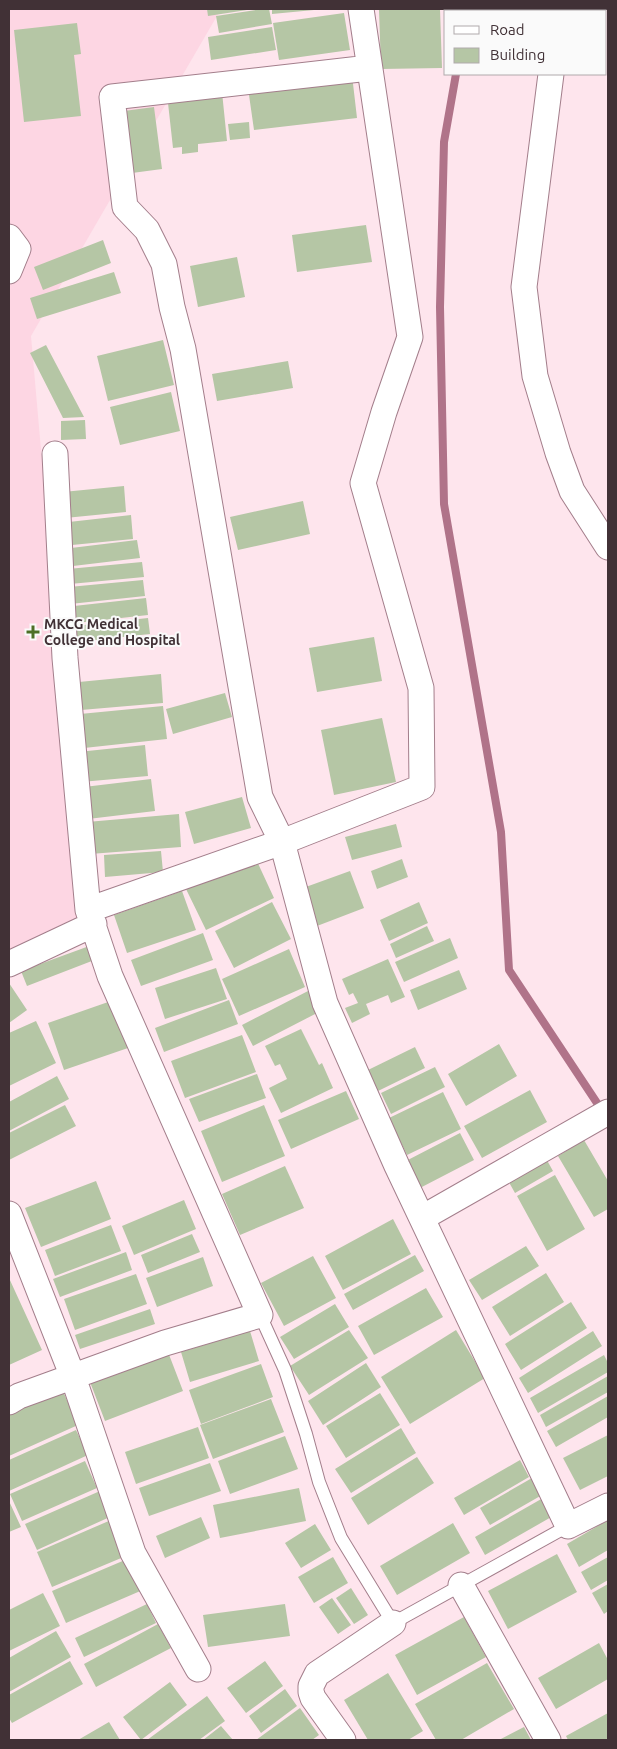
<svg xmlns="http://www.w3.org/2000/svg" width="617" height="1749" font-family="Ubuntu,sans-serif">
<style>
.built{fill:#fdd6e3}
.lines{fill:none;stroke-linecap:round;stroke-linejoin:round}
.stream{stroke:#b07389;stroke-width:8}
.building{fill:#b5c6a5}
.service-casing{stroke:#a37e8b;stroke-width:14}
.minor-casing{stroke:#a37e8b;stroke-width:27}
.service{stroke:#fff;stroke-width:12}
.minor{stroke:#fff;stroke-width:25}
.poi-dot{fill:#4d6e26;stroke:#fafafa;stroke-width:2}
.labels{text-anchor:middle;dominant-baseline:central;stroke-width:4;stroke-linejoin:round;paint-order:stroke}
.poi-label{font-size:14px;font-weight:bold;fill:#413136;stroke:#fafafa;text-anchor:start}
</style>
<rect width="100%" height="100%" fill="#fee5ed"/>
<path class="built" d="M 9,9 L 221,9 L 31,336 L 83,928 L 9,950 Z"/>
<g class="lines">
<path class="stream" d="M 466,11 L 466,9
M 456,74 L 444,142 L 440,307 L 444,504 L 501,832 L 509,970 L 603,1112"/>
</g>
<path class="building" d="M 207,9 L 247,9 L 247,10 L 208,16 Z
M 262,9 L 269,9 L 272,24 L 219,33 L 216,16 Z
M 272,9 L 314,9 L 314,10 L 272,14 Z
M 379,9 L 440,9 L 442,68 L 381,69 Z
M 344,13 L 350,50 L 279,60 L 273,23 Z
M 77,23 L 81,54 L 74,55 L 81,116 L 24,122 L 14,30 Z
M 272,27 L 276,50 L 211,60 L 208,37 Z
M 352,75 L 357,118 L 254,130 L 248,88 Z
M 222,92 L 227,141 L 198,144 L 198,152 L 182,154 L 182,147 L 173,148 L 168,103 L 192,101 L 192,95 Z
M 154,107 L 162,169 L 132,173 L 124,111 Z
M 249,122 L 250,138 L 230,140 L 228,124 Z
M 366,225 L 372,262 L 297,272 L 292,235 Z
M 103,240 L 111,263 L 43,290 L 34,267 Z
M 237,257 L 245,297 L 198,307 L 190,266 Z
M 114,272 L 121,293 L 37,319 L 30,298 Z
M 163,340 L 174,385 L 108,401 L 97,356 Z
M 46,345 L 84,417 L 63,418 L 30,353 Z
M 288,361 L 293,388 L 217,401 L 212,374 Z
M 171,392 L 180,431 L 120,445 L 110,407 Z
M 85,420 L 86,439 L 61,440 L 61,421 Z
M 124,486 L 126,512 L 65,518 L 63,492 Z
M 303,501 L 310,534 L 238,550 L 230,517 Z
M 131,515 L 133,539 L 72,545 L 69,522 Z
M 137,540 L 140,558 L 73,566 L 71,548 Z
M 142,562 L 144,577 L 70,584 L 68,569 Z
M 143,580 L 145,596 L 70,604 L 69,587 Z
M 146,598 L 148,615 L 76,623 L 74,606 Z
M 148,618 L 150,634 L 77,642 L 75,626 Z
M 374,637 L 382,681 L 317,692 L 309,648 Z
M 161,674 L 163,703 L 81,710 L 79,682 Z
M 225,693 L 232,717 L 173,734 L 166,709 Z
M 163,706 L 167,739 L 84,748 L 80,714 Z
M 382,718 L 396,782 L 334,795 L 321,730 Z
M 145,745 L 148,776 L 81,782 L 78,752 Z
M 151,779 L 155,811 L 88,819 L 84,787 Z
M 242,797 L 251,828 L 194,844 L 185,812 Z
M 179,814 L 181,847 L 90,854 L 87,822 Z
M 396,824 L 402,847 L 352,860 L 345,837 Z
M 161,851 L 163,872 L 105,877 L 104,855 Z
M 255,857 L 274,898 L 206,930 L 186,889 Z
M 402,859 L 408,877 L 377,889 L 371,871 Z
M 350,871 L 364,908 L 317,926 L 303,888 Z
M 182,891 L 196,930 L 127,953 L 114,915 Z
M 272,902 L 291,939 L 234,968 L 215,931 Z
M 419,902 L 428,923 L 389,941 L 380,920 Z
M 427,926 L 434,941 L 396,958 L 390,944 Z
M 203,933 L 213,960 L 141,986 L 131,960 Z
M 450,938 L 458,958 L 404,982 L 395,962 Z
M 92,945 L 97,959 L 27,986 L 21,971 Z
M 289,949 L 305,987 L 239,1016 L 222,979 Z
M 388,959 L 405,997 L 391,1003 L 388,995 L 366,1004 L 370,1014 L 352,1023 L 345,1008 L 358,1003 L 353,993 L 349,995 L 342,979 Z
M 216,968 L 227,999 L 165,1019 L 155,988 Z
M 459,970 L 467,989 L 418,1010 L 410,990 Z
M 9,983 L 27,1010 L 9,1023 Z
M 308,991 L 319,1012 L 253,1046 L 242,1025 Z
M 229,1000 L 238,1024 L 164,1052 L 155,1028 Z
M 111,1001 L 128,1048 L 64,1070 L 48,1023 Z
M 36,1021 L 56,1063 L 9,1086 L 9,1033 Z
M 301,1029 L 319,1065 L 322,1063 L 333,1088 L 281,1113 L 269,1088 L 287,1079 L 280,1064 L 275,1066 L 265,1046 Z
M 242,1035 L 256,1072 L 185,1098 L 171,1061 Z
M 499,1044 L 517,1076 L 466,1106 L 448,1074 Z
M 415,1047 L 425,1068 L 378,1091 L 368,1070 Z
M 435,1067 L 445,1087 L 391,1114 L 381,1093 Z
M 257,1074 L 266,1098 L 199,1122 L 189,1099 Z
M 57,1076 L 69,1099 L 9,1131 L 9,1102 Z
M 530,1090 L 547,1122 L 482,1158 L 464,1126 Z
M 346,1091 L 359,1119 L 291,1149 L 278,1120 Z
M 443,1092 L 461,1129 L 407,1155 L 389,1118 Z
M 65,1105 L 76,1126 L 9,1160 L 9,1133 Z
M 264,1105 L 285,1156 L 222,1182 L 201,1131 Z
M 460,1133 L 474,1160 L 418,1189 L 404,1162 Z
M 584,1140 L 608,1181 L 608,1209 L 594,1217 L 558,1156 Z
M 544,1155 L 553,1171 L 515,1193 L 506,1177 Z
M 285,1166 L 304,1208 L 240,1235 L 222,1194 Z
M 555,1175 L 585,1229 L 547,1251 L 517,1196 Z
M 96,1181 L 111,1219 L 41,1247 L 25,1208 Z
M 184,1200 L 196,1229 L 134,1255 L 122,1226 Z
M 393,1219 L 411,1254 L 343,1290 L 325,1256 Z
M 111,1225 L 121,1251 L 55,1276 L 45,1250 Z
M 192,1234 L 200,1252 L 148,1273 L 141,1255 Z
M 526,1246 L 539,1266 L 482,1300 L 469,1280 Z
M 126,1252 L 132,1270 L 60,1297 L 53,1279 Z
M 415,1255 L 424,1271 L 353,1310 L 344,1294 Z
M 313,1256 L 336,1298 L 284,1326 L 261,1283 Z
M 203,1257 L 213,1286 L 157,1307 L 146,1278 Z
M 546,1273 L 564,1302 L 510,1336 L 492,1307 Z
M 136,1274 L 147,1304 L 75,1330 L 64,1299 Z
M 9,1278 L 42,1350 L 9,1365 Z
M 426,1288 L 443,1317 L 374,1355 L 358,1326 Z
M 571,1302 L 587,1328 L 521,1370 L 505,1344 Z
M 335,1304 L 349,1327 L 294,1359 L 280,1337 Z
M 150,1309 L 155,1324 L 80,1349 L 75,1335 Z
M 349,1330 L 368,1358 L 309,1395 L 290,1366 Z
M 456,1330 L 485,1378 L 410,1424 L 381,1377 Z
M 250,1331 L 259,1361 L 190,1382 L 181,1352 Z
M 593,1331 L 602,1346 L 528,1393 L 519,1378 Z
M 168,1352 L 183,1391 L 105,1421 L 90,1382 Z
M 604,1355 L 608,1363 L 608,1372 L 538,1413 L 530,1398 Z
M 366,1363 L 381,1387 L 323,1425 L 308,1401 Z
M 261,1364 L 273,1397 L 201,1424 L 189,1390 Z
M 608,1376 L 608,1392 L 546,1427 L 540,1415 Z
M 62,1389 L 78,1425 L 9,1456 L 9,1412 Z
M 380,1393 L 400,1425 L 346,1458 L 326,1426 Z
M 608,1396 L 608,1417 L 556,1447 L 547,1431 Z
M 271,1399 L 284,1432 L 213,1459 L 200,1425 Z
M 198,1427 L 209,1458 L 136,1484 L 125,1452 Z
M 401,1428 L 416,1453 L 351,1493 L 335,1469 Z
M 76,1430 L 88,1455 L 9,1491 L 9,1460 Z
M 608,1435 L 608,1476 L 580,1490 L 563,1458 Z
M 285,1436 L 298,1469 L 230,1494 L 218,1461 Z
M 417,1457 L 434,1483 L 368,1525 L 351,1498 Z
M 520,1460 L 529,1477 L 464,1515 L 454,1498 Z
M 85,1461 L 97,1488 L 22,1521 L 10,1494 Z
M 210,1463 L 221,1491 L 149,1516 L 139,1488 Z
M 532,1478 L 542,1495 L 490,1525 L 480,1508 Z
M 299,1488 L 306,1521 L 220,1538 L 213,1505 Z
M 100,1491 L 112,1516 L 37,1550 L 25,1524 Z
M 543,1498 L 553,1516 L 485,1555 L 475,1537 Z
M 9,1501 L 21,1527 L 9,1532 Z
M 201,1517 L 210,1538 L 165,1558 L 156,1536 Z
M 111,1520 L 126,1556 L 52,1587 L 37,1552 Z
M 608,1520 L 608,1550 L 579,1567 L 567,1544 Z
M 453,1523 L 470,1553 L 397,1595 L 380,1566 Z
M 315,1524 L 331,1550 L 301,1568 L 285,1543 Z
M 557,1554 L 577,1592 L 508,1629 L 488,1591 Z
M 132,1557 L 145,1589 L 66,1623 L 52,1591 Z
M 333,1557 L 348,1583 L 314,1603 L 298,1577 Z
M 608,1557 L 608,1580 L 591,1590 L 581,1572 Z
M 608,1584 L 608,1611 L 604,1614 L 592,1593 Z
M 351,1588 L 368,1615 L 354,1624 L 336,1598 Z
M 43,1593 L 60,1626 L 9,1651 L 9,1610 Z
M 332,1598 L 351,1625 L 338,1634 L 319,1607 Z
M 147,1604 L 156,1623 L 84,1657 L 75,1638 Z
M 285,1604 L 290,1636 L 208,1647 L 203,1615 Z
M 464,1617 L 486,1657 L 417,1695 L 395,1655 Z
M 158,1624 L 171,1648 L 96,1687 L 84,1664 Z
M 56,1631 L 71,1657 L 9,1692 L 9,1658 Z
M 599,1643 L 608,1660 L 608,1679 L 556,1709 L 538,1678 Z
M 70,1661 L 83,1684 L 12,1723 L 9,1718 L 9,1695 Z
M 265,1661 L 283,1686 L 246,1713 L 227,1688 Z
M 487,1663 L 514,1709 L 461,1740 L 436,1740 L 415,1704 Z
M 388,1673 L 423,1731 L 408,1740 L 368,1740 L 344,1700 Z
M 170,1682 L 187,1705 L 141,1740 L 123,1717 Z
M 285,1689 L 297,1706 L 261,1733 L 249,1716 Z
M 207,1696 L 225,1721 L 199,1740 L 147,1740 Z
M 300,1708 L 319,1735 L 312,1740 L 256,1740 Z
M 608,1713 L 608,1738 L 605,1740 L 568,1740 L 566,1736 Z
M 109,1722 L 120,1740 L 78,1740 Z
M 221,1726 L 233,1740 L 203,1740 Z
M 524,1727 L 531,1740 L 499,1740 Z"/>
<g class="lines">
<defs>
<path id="service" d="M 260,1315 L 285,1370 L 306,1434 L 319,1482 L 341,1538 L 393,1623 L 568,1526"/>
<path id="minor" d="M 562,11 L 563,9
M 369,68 L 112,97 L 125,207 L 147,230 L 164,264 L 172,307 L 183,349 L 260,797 L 282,842 L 325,1003 L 397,1166 L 568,1526 L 608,1506
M 551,74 L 524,287 L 535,376 L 558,453 L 572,491 L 608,547
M 9,237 L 18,249 L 9,271
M 88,910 L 282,842 L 422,787 L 421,688 L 363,483 L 384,412 L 410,337 L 361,9
M 9,964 L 94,924
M 9,1214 L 73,1377 L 133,1553 L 198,1669
M 422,1218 L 608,1112
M 9,1402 L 19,1396 L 165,1343 L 260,1315 L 110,976 L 88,910 L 65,658 L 55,454
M 461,1585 L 548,1740
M 343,1740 L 313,1698 L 311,1692 L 311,1686 L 317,1674 L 393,1623"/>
</defs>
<use href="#service" class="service-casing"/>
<use href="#minor" class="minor-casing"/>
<use href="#service" class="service"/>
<use href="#minor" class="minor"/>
</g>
<path class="poi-dot" d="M30.5 624.5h5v5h5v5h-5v5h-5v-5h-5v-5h5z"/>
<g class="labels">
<g class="poi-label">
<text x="44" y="624">MKCG Medical<tspan x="44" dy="16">College and Hospital</tspan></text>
</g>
</g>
<rect width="617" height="1749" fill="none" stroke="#413136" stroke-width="20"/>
<rect x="444" y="10" width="162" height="65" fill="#fafafa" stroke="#b0aaac"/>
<rect x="454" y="26" width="25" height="8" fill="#ffffff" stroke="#b0aaac"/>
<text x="490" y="35" font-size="15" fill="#413136">Road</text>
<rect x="454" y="48" width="25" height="15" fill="#b5c6a5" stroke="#b0aaac"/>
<text x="490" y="60" font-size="15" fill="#413136">Building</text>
</svg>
